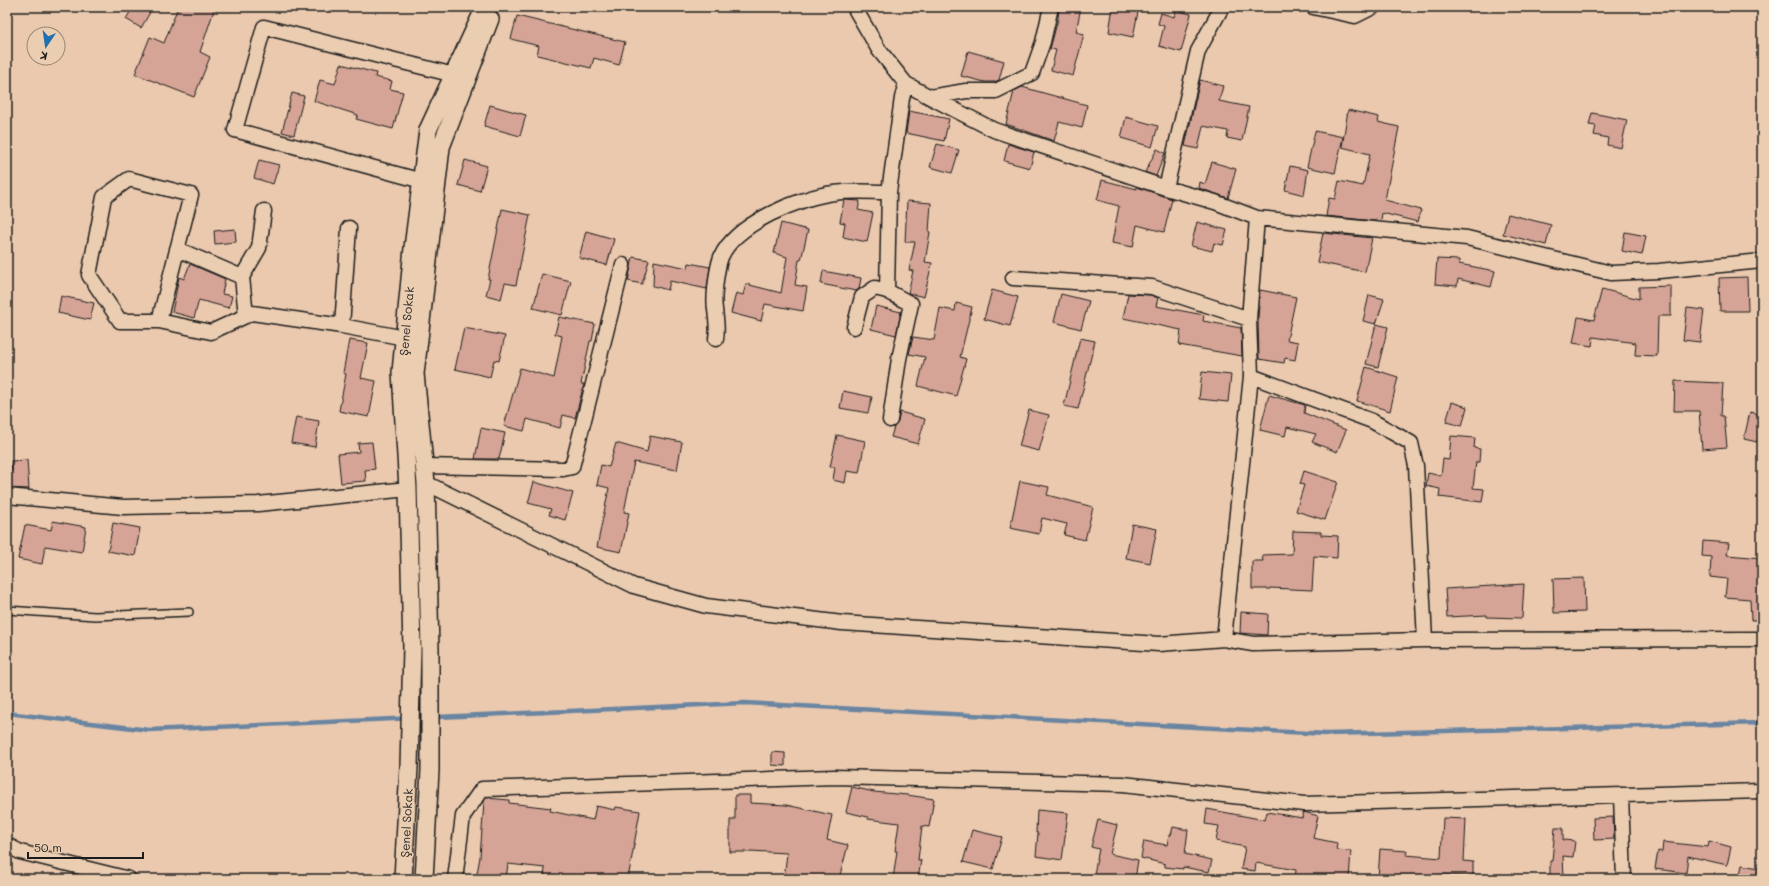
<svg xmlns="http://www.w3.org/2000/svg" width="1769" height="886" font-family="Mali,sans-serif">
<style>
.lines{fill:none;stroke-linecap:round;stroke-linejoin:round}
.stream{stroke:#6a85a1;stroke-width:4.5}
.building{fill:#d6a496;stroke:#1c1c1c}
.service-casing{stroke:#1c1c1c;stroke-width:10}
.minor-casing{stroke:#1c1c1c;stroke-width:17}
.tertiary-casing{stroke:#1c1c1c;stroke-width:20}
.service{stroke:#ebceb1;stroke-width:7}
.minor{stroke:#ebceb1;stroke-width:14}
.tertiary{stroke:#ebceb1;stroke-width:17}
.labels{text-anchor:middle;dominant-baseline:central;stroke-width:3;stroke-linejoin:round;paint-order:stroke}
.street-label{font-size:12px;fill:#1c1c1c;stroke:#ebceb1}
</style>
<rect width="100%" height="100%" fill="#ebc9ae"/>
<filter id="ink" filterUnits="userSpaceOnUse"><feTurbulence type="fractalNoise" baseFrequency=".025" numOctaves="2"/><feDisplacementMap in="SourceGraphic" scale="8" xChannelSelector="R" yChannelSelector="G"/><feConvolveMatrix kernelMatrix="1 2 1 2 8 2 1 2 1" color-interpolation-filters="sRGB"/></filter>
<g filter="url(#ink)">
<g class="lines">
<path class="stream" d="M 7,713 L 149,730 L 745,703 L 1327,734 L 1762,723"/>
</g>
<path class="building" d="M 133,7 L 153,7 L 141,28 L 126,19 Z
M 178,7 L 215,7 L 200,52 L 210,57 L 194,97 L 135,74 L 150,37 L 164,43 Z
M 1059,7 L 1081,7 L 1076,32 L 1084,34 L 1073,76 L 1051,70 L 1056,50 L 1050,49 L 1058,19 Z
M 1113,7 L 1139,7 L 1133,37 L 1109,32 Z
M 1176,10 L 1191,14 L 1181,52 L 1159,46 L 1164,26 L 1158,24 L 1161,13 L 1174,17 Z
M 517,16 L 625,42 L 619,65 L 594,58 L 591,68 L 537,55 L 539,46 L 511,39 Z
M 968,51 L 1004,61 L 999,80 L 994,82 L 985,82 L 961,76 Z
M 341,64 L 376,73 L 375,77 L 392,81 L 390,89 L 403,92 L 393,129 L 356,119 L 358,115 L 314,101 L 320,80 L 335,84 Z
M 1200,80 L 1223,86 L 1219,101 L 1249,107 L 1242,141 L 1227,138 L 1228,131 L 1203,126 L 1198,149 L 1185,146 Z
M 1022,87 L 1087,105 L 1082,128 L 1059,122 L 1054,141 L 1006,124 L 1014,91 Z
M 292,93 L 304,96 L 294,135 L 282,132 Z
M 490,105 L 526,115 L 520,136 L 484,126 Z
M 1348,110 L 1379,117 L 1378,122 L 1399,127 L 1385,200 L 1421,210 L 1418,222 L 1382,213 L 1381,220 L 1376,219 L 1375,221 L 1326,216 L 1329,198 L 1335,199 L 1339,181 L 1363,186 L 1370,154 L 1342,147 Z
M 909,111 L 949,119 L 944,141 L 906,133 Z
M 1592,113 L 1627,120 L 1621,148 L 1607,145 L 1608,138 L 1594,135 L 1596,126 L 1589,125 Z
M 1126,117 L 1158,126 L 1152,147 L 1121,138 Z
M 1315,131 L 1343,137 L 1335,173 L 1307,167 Z
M 937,144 L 959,150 L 952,173 L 930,167 Z
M 1008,144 L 1034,152 L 1030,168 L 1004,161 Z
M 1157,149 L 1165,153 L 1156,176 L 1145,172 Z
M 259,160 L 279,165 L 273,184 L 254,178 Z
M 465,160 L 487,166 L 480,191 L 458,185 Z
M 1212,162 L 1236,169 L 1228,198 L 1199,188 L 1200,182 L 1205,184 Z
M 1290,166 L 1308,170 L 1304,195 L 1285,190 Z
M 1102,180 L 1137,189 L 1137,187 L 1172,199 L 1164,232 L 1137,225 L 1133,247 L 1112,243 L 1119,206 L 1097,200 Z
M 844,200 L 860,201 L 858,210 L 873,213 L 867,242 L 843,237 L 845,223 L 840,222 Z
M 907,201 L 931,203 L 929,232 L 930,232 L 925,262 L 932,263 L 924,297 L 908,293 L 913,271 L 909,270 L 915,242 L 905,242 Z
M 502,209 L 530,215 L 516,285 L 505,283 L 501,299 L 486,295 L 490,279 L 488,279 Z
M 1508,214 L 1551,225 L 1546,245 L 1503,234 Z
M 1197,222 L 1227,230 L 1223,245 L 1214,243 L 1212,251 L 1191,246 Z
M 781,223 L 808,230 L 801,260 L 799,260 L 795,285 L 807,287 L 803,311 L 765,304 L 761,321 L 731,313 L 736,293 L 743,295 L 746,284 L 781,293 L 787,257 L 774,253 Z
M 235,229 L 236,242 L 215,244 L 214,231 Z
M 586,231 L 614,239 L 607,265 L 579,258 Z
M 1625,232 L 1646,236 L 1642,255 L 1622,251 Z
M 1323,233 L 1372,238 L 1365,272 L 1317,262 Z
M 633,257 L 649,260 L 642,284 L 628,281 Z
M 1437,259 L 1459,260 L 1459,264 L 1495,271 L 1491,287 L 1458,279 L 1457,286 L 1435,284 Z
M 654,261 L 688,268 L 689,263 L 710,267 L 707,289 L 670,281 L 668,290 L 653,286 Z
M 190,264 L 225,279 L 222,294 L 232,296 L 229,308 L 199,300 L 194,318 L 172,312 L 179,277 L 184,279 Z
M 823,271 L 861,278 L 859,289 L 856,291 L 821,284 Z
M 542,274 L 571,281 L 562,315 L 533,308 Z
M 1747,277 L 1748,311 L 1720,311 L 1719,278 Z
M 1671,286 L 1671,316 L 1658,316 L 1657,356 L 1635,355 L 1636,343 L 1593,337 L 1592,346 L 1573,343 L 1578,317 L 1594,320 L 1602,289 L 1639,299 L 1639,287 Z
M 992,290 L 1018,297 L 1010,326 L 984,319 Z
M 1260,290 L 1296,297 L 1287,340 L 1298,342 L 1295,360 L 1285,358 L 1284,363 L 1259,359 L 1258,319 Z
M 1061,294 L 1089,301 L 1081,329 L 1054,322 Z
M 1128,294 L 1150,295 L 1158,298 L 1156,306 L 1204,315 L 1203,321 L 1241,328 L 1242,356 L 1179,345 L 1181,330 L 1123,318 Z
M 1369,295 L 1384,299 L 1376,324 L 1363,321 Z
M 61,296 L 94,303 L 90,320 L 58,313 Z
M 956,303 L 972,307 L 960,357 L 966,359 L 956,396 L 918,386 L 925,357 L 909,354 L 913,337 L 934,340 L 940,308 L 955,311 Z
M 876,306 L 901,312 L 896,335 L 871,329 Z
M 1687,308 L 1704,310 L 1700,342 L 1683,340 Z
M 559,317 L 595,324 L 592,341 L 590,341 L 581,384 L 584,384 L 575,418 L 563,415 L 560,428 L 527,419 L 524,431 L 504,426 L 520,368 L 554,378 L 562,336 L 555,334 Z
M 1376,324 L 1388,327 L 1378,367 L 1366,364 Z
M 464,328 L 505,336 L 499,361 L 494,360 L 490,377 L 455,369 Z
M 1080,338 L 1095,341 L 1078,409 L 1064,406 Z
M 349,340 L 368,343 L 361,378 L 376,381 L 369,417 L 339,411 L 346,374 L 343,373 Z
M 1366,367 L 1398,377 L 1390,411 L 1357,401 Z
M 1202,372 L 1231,375 L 1228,402 L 1199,399 Z
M 1675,381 L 1723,383 L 1721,416 L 1724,416 L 1727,447 L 1702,449 L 1699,411 L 1674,411 Z
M 843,391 L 872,397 L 868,413 L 840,408 Z
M 1269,395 L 1305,405 L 1304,413 L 1346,430 L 1337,452 L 1312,442 L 1316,434 L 1287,427 L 1285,436 L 1260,430 Z
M 1452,402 L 1467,407 L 1462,426 L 1446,422 Z
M 1029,410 L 1049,415 L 1039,451 L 1019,446 Z
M 900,412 L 925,419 L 918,444 L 891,437 L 894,427 L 898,422 Z
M 1750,412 L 1762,415 L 1757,442 L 1744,439 Z
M 296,417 L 319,421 L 315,447 L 291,443 Z
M 481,428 L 505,433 L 499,459 L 475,459 Z
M 837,435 L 865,441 L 859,473 L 847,471 L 845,483 L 833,480 L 835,467 L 830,467 Z
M 650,436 L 682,442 L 677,470 L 634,462 L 624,512 L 629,513 L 621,552 L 597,547 L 609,488 L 597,485 L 601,465 L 609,467 L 616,443 L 647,452 Z
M 1451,436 L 1475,438 L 1474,448 L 1480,449 L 1479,462 L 1476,462 L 1473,488 L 1484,489 L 1482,502 L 1439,497 L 1440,489 L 1426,486 L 1428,473 L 1441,476 L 1443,459 L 1449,460 Z
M 372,442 L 375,469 L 365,470 L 366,481 L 341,483 L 338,454 L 359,452 L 358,443 Z
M 27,460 L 29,489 L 7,488 L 7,472 L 12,471 L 11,461 Z
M 1304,471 L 1338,482 L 1325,520 L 1296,511 L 1304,485 L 1300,484 Z
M 1020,481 L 1049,487 L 1047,495 L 1093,507 L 1085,540 L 1064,535 L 1067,524 L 1042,518 L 1039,534 L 1010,528 Z
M 534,482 L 573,493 L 565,520 L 549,515 L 551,509 L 528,503 Z
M 53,521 L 86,527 L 82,552 L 45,546 L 42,564 L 18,559 L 25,525 L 51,530 Z
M 113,523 L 140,528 L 135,556 L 108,551 Z
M 1132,524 L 1157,529 L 1150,563 L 1126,558 Z
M 1293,531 L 1321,532 L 1321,535 L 1338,536 L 1337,558 L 1314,556 L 1312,590 L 1270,588 L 1270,589 L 1252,589 L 1252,561 L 1263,561 L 1262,555 L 1292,554 Z
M 1703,541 L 1729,543 L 1727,555 L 1762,558 L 1762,620 L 1751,620 L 1750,599 L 1725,597 L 1727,579 L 1710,577 L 1711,557 L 1702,556 Z
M 1584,578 L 1585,612 L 1554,613 L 1553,579 Z
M 1524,584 L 1522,618 L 1487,617 L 1487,615 L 1447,617 L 1445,589 Z
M 1241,612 L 1268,614 L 1267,635 L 1240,633 Z
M 772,752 L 785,753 L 785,766 L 772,765 Z
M 852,787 L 874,792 L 907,795 L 934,799 L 929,827 L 922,826 L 918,860 L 921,860 L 918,879 L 893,879 L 897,851 L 895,851 L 899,823 L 868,819 L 868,817 L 846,812 Z
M 735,795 L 750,795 L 750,803 L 786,805 L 832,815 L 827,840 L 848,845 L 839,879 L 784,879 L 787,853 L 750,851 L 750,852 L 730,852 L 730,820 L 735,820 Z
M 486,798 L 509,800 L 509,803 L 551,808 L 550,811 L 593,820 L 596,806 L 615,810 L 616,807 L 640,811 L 628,879 L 544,879 L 545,868 L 508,864 L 506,879 L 476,879 L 480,857 L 484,802 Z
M 1207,809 L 1265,820 L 1267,812 L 1302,818 L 1304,812 L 1318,816 L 1313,838 L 1337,843 L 1336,850 L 1351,851 L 1349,879 L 1295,879 L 1296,870 L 1256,863 L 1255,871 L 1241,869 L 1245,847 L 1216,841 L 1219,826 L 1205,824 Z
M 1037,810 L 1068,813 L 1062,860 L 1036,856 L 1038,833 L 1036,833 Z
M 1613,817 L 1614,839 L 1594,840 L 1593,818 Z
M 1443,818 L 1466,819 L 1464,861 L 1473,862 L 1473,876 L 1439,875 L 1439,879 L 1405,877 L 1405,879 L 1378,879 L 1380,849 L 1407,851 L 1406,855 L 1441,858 Z
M 1098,820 L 1117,825 L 1110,854 L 1138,860 L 1135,879 L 1122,879 L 1110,877 L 1110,879 L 1093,879 L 1099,849 L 1091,847 Z
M 1173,827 L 1188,830 L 1185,854 L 1212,860 L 1209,872 L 1183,867 L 1183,869 L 1165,867 L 1165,864 L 1141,858 L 1144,841 L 1167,845 L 1169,835 L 1171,835 Z
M 1555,828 L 1563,828 L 1563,840 L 1575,841 L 1573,857 L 1563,856 L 1564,879 L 1550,879 L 1550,861 L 1552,861 Z
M 972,830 L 1002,837 L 993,869 L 963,862 Z
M 1709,841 L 1731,847 L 1727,865 L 1688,856 L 1686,873 L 1655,869 L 1658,851 L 1662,852 L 1663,842 L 1708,847 Z
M 1742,865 L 1759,868 L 1757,879 L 1739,879 Z"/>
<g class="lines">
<defs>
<path id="service" d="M 7,610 L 95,616 L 189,612"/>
<path id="minor" d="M 854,7 L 879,50 L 906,84 L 930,97 L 994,130 L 1166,188 L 1215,202 L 1257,218 L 1467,238 L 1611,273 L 1659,271 L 1762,261
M 1313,7 L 1355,16 L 1373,7
M 930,97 L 966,91 L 996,91 L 1032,73 L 1043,42 L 1051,7
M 422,181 L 235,130 L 264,27 L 454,75
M 1166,188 L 1198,51 L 1222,7
M 349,228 L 342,326 L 405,338
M 177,249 L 242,277 L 246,316
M 242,277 L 259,248 L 264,211
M 1013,278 L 1152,287 L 1249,319
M 887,291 L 889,192 L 902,98 L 906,84
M 159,321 L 191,195 L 129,179 L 104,197 L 89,275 L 120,321 L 159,321 L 211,332 L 252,313 L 342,326
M 854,327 L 862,297 L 875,288 L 887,291 L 911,304 L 899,359 L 890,420
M 716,339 C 718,327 716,321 715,309 C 713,298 717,267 721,257 C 735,224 800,197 834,193 C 852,190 871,192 889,192
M 1251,376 L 1372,421 L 1411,443 L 1416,466 L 1425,640
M 424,466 L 563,469 L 572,467 L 623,265
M 426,483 L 634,586 L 706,606 L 842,623 L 1159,644 L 1224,639 L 1253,644 L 1425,640 L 1762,639
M 7,496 L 123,507 L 258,504 L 408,489
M 1224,639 L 1251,376 L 1249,319 L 1257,218
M 1621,795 L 1624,879
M 7,845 L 20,852 L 129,879
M 455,879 L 463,816 L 482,789 L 834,777 L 1123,784 L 1304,804 L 1762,791"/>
<path id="tertiary" d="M 403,879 L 409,767 L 412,648 L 408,489 L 401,372 L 413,248 L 428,130 L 485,7
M 424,879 L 430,770 L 430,650 L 426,483 L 415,374 L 441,147 L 490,19"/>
</defs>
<use href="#service" class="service-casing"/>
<use href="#minor" class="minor-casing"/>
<use href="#tertiary" class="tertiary-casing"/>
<use href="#service" class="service"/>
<use href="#minor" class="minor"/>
<use href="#tertiary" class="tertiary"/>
</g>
</g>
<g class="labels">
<g class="street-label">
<text transform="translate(406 321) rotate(-85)">Şenel Sokak</text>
<text transform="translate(406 823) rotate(-87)">Şenel Sokak</text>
</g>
</g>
<rect width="1769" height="886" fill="none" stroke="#ebceb1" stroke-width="24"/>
<rect x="12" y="12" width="1745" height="862" fill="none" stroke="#1c1c1c" stroke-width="1.5" filter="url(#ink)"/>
<g transform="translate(46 46) rotate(193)"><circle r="19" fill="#ebceb1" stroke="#988775"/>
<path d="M0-3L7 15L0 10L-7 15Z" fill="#1f6fb2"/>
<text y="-6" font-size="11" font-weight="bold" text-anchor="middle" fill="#1c1c1c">K</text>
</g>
<path d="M28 852v6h115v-6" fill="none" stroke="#1c1c1c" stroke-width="2"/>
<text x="34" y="852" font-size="12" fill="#1c1c1c" stroke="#ebceb1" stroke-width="3" paint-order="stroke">50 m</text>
</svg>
